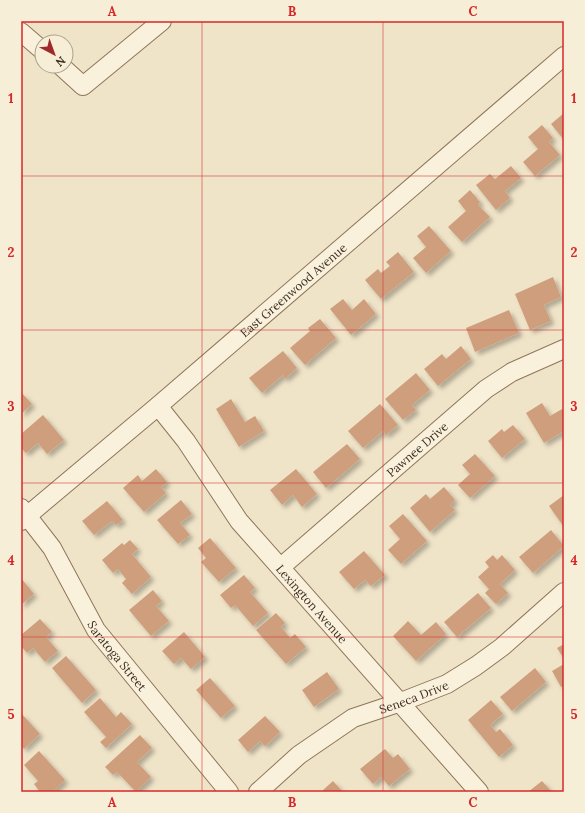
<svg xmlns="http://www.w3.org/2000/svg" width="585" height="813" font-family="Lora,serif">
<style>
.building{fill:#cf9f7d;filter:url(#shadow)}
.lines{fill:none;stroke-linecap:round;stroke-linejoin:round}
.minor-casing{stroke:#8d765c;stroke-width:20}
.minor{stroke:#faf1dc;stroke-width:18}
.grid{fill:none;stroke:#d62828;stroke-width:1;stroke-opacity:0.55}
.labels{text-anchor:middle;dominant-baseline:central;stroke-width:3;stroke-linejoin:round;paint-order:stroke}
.street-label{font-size:12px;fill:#3d2e20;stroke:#f7eed8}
.neatline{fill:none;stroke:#d62828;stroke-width:1.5}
.grid-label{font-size:13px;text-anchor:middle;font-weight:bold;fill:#d62828}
</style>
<defs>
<filter id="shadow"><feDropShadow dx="3.5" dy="3.5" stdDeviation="2" flood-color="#0004"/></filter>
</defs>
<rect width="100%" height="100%" fill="#f0e4c8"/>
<path class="building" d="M 564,113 L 564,140 L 551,124 Z
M 542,125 L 553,138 L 549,142 L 560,155 L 535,176 L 523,162 L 538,149 L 528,137 Z
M 511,166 L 521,178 L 505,191 L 510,198 L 496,210 L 476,185 L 490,174 L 495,179 Z
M 470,190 L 480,202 L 478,205 L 490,217 L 462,242 L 448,227 L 466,211 L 458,201 Z
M 429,226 L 451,251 L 426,273 L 413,258 L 426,247 L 417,236 Z
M 398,252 L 414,272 L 381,299 L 365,280 L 378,269 L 381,273 L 390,266 L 386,262 Z
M 553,277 L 561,297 L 544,305 L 551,321 L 530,330 L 515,294 Z
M 343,299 L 352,310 L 364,299 L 376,314 L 351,335 L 330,309 Z
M 509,310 L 519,333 L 475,352 L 466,328 Z
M 320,319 L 336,338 L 305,365 L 290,348 L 310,331 L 308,328 Z
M 461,346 L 471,359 L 438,386 L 424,369 L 442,354 L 446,359 Z
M 283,351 L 297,368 L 285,379 L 283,375 L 262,393 L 249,378 Z
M 416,373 L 430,390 L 412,405 L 416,410 L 403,420 L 385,399 Z
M 21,392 L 32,404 L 21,414 Z
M 231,399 L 245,422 L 255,416 L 264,431 L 239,447 L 216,409 Z
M 542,403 L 550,416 L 562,409 L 564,411 L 564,431 L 544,443 L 526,413 Z
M 380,404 L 398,425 L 386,435 L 383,431 L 363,448 L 348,431 Z
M 43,415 L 64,440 L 47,454 L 38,443 L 26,453 L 21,448 L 21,434 Z
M 513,425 L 525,439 L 502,458 L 488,441 L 502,429 L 504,432 Z
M 347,444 L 360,459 L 326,488 L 313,472 Z
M 475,454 L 495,476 L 470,498 L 458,485 L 470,474 L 462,465 Z
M 156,469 L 167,482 L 161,487 L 166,493 L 144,512 L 123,488 L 138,475 L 142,481 Z
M 296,469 L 317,494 L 302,507 L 293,495 L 282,505 L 270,490 Z
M 444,487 L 455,500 L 450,505 L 455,510 L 430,532 L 410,508 L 426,494 L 430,499 Z
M 564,495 L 564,527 L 549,506 Z
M 181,500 L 192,514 L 180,523 L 190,535 L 178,544 L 157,520 Z
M 107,501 L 123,520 L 116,525 L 112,521 L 94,535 L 82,521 Z
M 403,514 L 427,541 L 401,564 L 388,550 L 400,539 L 389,526 Z
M 551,530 L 564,546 L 533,573 L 519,557 Z
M 210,538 L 236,568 L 219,582 L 201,562 L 206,558 L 198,548 Z
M 130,540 L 138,549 L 132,554 L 151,577 L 132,594 L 122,583 L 126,579 L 118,569 L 113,573 L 102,560 L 122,543 L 124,545 Z
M 364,551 L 385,575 L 371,586 L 365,580 L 354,589 L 339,572 Z
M 493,555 L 497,560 L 502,555 L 515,570 L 500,584 L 508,593 L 496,604 L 485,593 L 489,589 L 478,577 L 489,567 L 485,562 Z
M 244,575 L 255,588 L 250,592 L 268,613 L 253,626 L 235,605 L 231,608 L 220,595 Z
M 21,578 L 34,594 L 21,605 Z
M 153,590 L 162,601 L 156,606 L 169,621 L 151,636 L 129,610 Z
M 478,593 L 491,608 L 457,637 L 444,622 Z
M 276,613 L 285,623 L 281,627 L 290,638 L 295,634 L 306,647 L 286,664 L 256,630 Z
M 40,619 L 52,632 L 46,637 L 58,651 L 45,662 L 33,648 L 27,653 L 21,646 L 21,635 Z
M 408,621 L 421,635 L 436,622 L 446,634 L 416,661 L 393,636 Z
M 184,632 L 205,657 L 191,669 L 181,658 L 174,664 L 162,651 Z
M 564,644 L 564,659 L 557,648 Z
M 66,656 L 96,690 L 82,703 L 52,668 Z
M 564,664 L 564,685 L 561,687 L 552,671 Z
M 535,668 L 546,682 L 512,711 L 500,697 Z
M 327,672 L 339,689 L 314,707 L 302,690 Z
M 210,678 L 235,706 L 221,718 L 196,690 Z
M 100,698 L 116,717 L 121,712 L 132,724 L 106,748 L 100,742 L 106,737 L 84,712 Z
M 491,700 L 503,714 L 490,725 L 496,732 L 500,729 L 513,745 L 499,757 L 468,720 Z
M 21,713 L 40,734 L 24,749 L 21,745 Z
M 265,716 L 280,732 L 265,746 L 260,741 L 248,752 L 238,740 Z
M 140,735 L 152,748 L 137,762 L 151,777 L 136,792 L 117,772 L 113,775 L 105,767 Z
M 385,749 L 393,758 L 398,754 L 410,769 L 389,786 L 381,777 L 373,784 L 360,769 Z
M 39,751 L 65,780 L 53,792 L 40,792 L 34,784 L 38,781 L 24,765 Z
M 333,781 L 343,792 L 325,792 L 323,790 Z
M 542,781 L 552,792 L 528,792 Z"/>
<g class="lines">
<defs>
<g id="minor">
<path d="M 21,32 L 42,50"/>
<path d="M 61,66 L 83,86 L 162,21"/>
<path id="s1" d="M 158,406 L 186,441 L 239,521 L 479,792"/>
<path id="s2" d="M 21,508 L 52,548 L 96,630 L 229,792"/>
<path id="s3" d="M 21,521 L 158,406 L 564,56"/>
<path id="s4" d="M 281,567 L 486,389 L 512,372 L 564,349"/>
<path id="s5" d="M 258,792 L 299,755 L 353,718 L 401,702 L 447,684 L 476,666 L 502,647 L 564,592"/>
</g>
</defs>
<use href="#minor" class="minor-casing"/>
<use href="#minor" class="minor"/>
</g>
<path class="grid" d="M 202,21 L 202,792M 383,21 L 383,792M 21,176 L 564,176M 21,330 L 564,330M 21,483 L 564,483M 21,637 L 564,637"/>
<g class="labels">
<g class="street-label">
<text stroke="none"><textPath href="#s3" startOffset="357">East Greenwood Avenue</textPath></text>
<text stroke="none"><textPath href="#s4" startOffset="180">Pawnee Drive</textPath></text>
<text stroke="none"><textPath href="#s1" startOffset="251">Lexington Avenue</textPath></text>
<text stroke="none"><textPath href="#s2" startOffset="177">Saratoga Street</textPath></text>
<text stroke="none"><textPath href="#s5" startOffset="185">Seneca Drive</textPath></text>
</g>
</g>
<rect width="585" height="813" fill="none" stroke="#f7eed8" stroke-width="44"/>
<g transform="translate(54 54) rotate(139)"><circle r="19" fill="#f7eed8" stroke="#ada18e"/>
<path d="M0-3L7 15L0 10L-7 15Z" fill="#9e2a2b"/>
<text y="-6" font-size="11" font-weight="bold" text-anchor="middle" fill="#3d2e20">N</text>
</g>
<rect x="22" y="22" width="541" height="769" class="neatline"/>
<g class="grid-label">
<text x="112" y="16">A</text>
<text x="292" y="16">B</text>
<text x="473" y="16">C</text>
<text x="11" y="103">1</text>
<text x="574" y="103">1</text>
<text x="11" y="257">2</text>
<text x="574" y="257">2</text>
<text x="11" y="411">3</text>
<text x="574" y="411">3</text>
<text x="11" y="565">4</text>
<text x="574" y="565">4</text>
<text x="11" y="719">5</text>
<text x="574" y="719">5</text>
<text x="112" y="807">A</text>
<text x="292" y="807">B</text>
<text x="473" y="807">C</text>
</g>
</svg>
